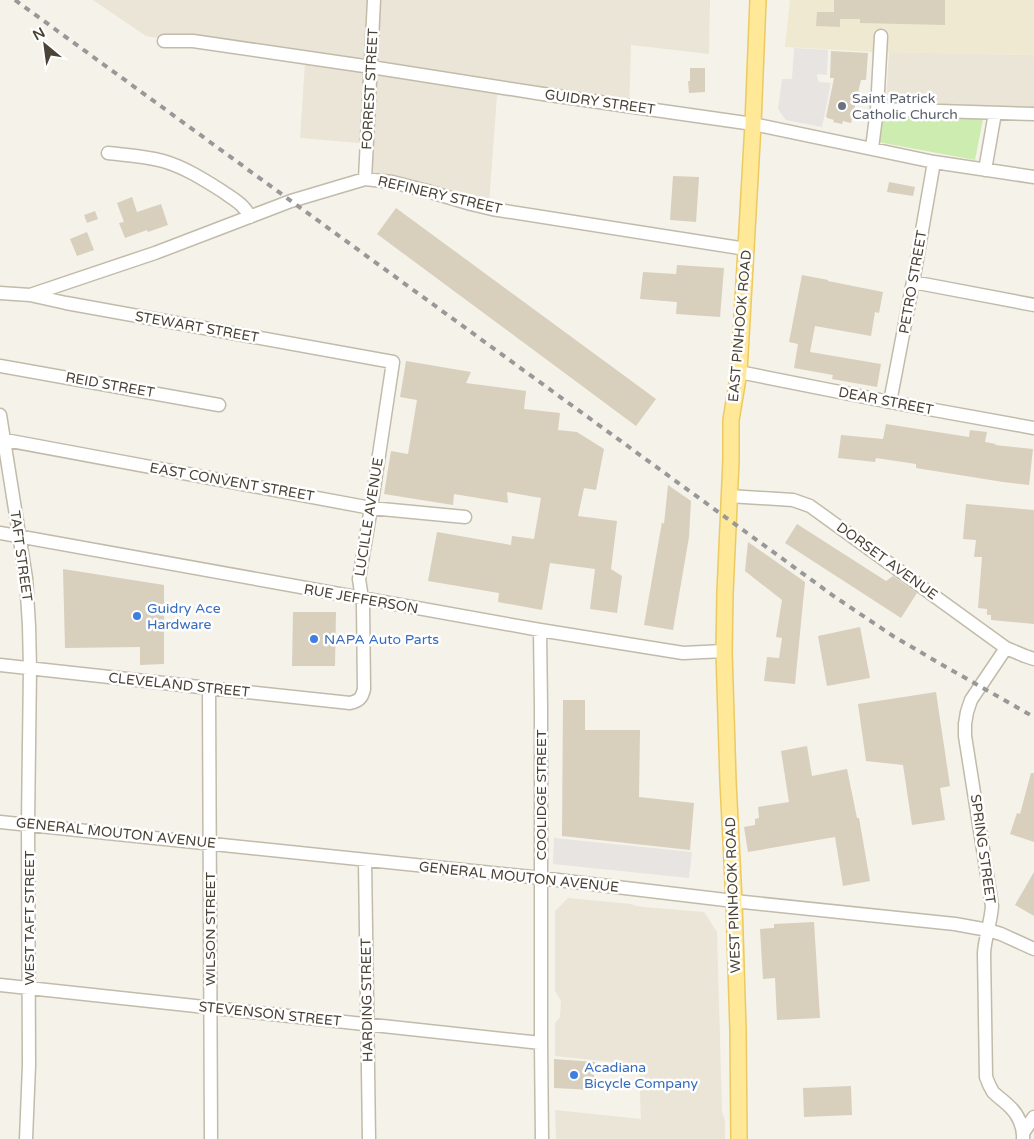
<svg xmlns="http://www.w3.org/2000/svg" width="1034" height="1139" font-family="'Varela Round',sans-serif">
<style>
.residential{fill:#eae5d6}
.education{fill:#efe9d2}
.green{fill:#cdecaf}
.parking{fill:#e7e4e1}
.building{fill:#d8cfbd}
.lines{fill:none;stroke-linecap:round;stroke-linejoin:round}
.minor-casing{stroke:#c2bbaa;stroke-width:15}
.major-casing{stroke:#ecca60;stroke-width:18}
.minor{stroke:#fff;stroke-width:12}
.major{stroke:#ffe898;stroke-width:15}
.rail{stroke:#989898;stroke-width:4;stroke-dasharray:6 6;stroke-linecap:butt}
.worship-dot{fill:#6b7280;stroke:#fff;stroke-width:2}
.shop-dot{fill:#3f7fe0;stroke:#fff;stroke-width:2}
.labels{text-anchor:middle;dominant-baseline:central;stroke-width:5;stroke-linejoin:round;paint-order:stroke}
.street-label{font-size:14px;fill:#4a4336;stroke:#fff}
.worship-label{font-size:14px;fill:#5b616d;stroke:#fff;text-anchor:start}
.shop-label{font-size:14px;fill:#366cbe;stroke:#fff;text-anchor:start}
</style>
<rect width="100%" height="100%" fill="#f5f2e9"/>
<path class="residential" d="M 93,0 L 710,0 L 709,54 L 631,45 L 629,114 L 497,95 L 489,203 L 372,174 L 359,143 L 300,138 L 305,63 L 146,36 Z
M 889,52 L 1034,55 L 1034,107 L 886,102 Z
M 568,898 L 631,904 L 636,906 L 643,907 L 704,912 L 717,932 L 722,1112 L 725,1120 L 725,1139 L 556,1139 L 555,1110 L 641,1119 L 639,1065 L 555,1056 L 555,1023 L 560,1017 L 561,1001 L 555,991 L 555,911 Z"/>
<path class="education" d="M 790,0 L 1034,0 L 1034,55 L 872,52 L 785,47 Z"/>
<path class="green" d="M 881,114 L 983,119 L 975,160 L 878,142 Z"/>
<path class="parking" d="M 794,48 L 828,50 L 827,75 L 817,74 L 817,77 L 819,82 L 831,83 L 822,127 L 786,120 L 778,109 L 782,79 L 792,79 Z
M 554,838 L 692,852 L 689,878 L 553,864 Z"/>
<path class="building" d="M 834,0 L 945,0 L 945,25 L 860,23 L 860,19 L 840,19 L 840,27 L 816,26 L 817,12 L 834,12 Z
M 831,51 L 868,53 L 866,80 L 861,80 L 851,123 L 843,121 L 842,124 L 833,122 L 834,120 L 827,118 L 827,117 L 826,117 L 834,78 L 830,78 Z
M 690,68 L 705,68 L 705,92 L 689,93 L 688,81 L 690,81 Z
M 673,176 L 699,177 L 696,222 L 670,220 Z
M 889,182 L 915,187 L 913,196 L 887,192 Z
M 132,197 L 137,212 L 161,204 L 168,225 L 148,232 L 147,230 L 125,238 L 119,223 L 124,222 L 117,203 Z
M 396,208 L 656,399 L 636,426 L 377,234 Z
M 95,211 L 98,219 L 87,223 L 84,215 Z
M 87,232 L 94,250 L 77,256 L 70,239 Z
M 677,265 L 724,268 L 720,317 L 676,314 L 677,302 L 640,299 L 643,272 L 676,274 Z
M 802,275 L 828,280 L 828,281 L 883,292 L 879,313 L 875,312 L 871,336 L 815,326 L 810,352 L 881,364 L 877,387 L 832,379 L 833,375 L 794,368 L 798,344 L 789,342 Z
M 406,361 L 471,372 L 466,383 L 526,391 L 524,409 L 560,413 L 558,430 L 577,432 L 604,449 L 596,490 L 584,488 L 578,516 L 617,521 L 611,569 L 622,576 L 617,613 L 590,609 L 595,569 L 550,563 L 542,610 L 498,602 L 499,593 L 428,581 L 437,532 L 511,545 L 512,536 L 534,539 L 541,498 L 507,492 L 508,503 L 454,494 L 453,505 L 384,494 L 391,451 L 408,454 L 417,400 L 400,397 Z
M 886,424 L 969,437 L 970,430 L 987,432 L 985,442 L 996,444 L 995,445 L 1033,449 L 1029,485 L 1003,482 L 916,468 L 916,464 L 876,458 L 875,462 L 838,458 L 841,435 L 883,439 Z
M 668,485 L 691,501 L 689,537 L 673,630 L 644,625 L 662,522 L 664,524 Z
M 966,504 L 1034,510 L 1034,624 L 991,620 L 991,615 L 987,615 L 987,609 L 978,608 L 982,557 L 974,557 L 976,540 L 963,539 Z
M 797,524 L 886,581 L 893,576 L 917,593 L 901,618 L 785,543 Z
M 748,542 L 805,582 L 795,684 L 764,681 L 767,657 L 779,658 L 782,638 L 776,637 L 782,600 L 745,571 Z
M 63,569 L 164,585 L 164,664 L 140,665 L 140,647 L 65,648 Z
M 293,612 L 336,612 L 335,666 L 292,666 Z
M 860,627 L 870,678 L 827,686 L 818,636 Z
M 936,692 L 950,786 L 940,788 L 945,820 L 912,825 L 903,765 L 866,761 L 858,704 Z
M 563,700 L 585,700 L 585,730 L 640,730 L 639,797 L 694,803 L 690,850 L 562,836 Z
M 807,746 L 812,776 L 847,769 L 857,818 L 859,818 L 870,881 L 843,886 L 835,837 L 748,852 L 744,827 L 755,825 L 755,819 L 759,818 L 758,807 L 789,802 L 781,751 Z
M 1031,773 L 1034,773 L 1034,842 L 1010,834 L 1017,813 L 1020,814 Z
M 1034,872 L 1034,916 L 1015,905 Z
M 814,922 L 820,1018 L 777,1020 L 775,978 L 763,979 L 760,929 L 774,928 L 774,924 Z
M 554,1059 L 595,1062 L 593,1090 L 554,1088 Z
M 851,1086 L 852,1115 L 804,1117 L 803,1088 Z"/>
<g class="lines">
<defs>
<path id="minor" d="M 164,41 L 193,41 L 371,67 L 543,94 L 753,124 L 934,162 L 1034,177
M 877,109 L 1034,114
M 872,148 L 877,109 L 881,36
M 108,153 C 126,155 145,156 163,161 C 184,167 203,179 222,191 C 233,199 244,204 250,217
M 985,170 L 995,113
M 365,179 L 374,0
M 913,282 L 1034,305
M 0,293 L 30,295 L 66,303 L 393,362 L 371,508 L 359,579 L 363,605 L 364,689 C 362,698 359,701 350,703 L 209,688 L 0,665
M 30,295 L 155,253 L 291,201 L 365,179 L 392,182 L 427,191 L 471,204 L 492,209 L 746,249
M 0,366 L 219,405
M 739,372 L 890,402 L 1034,428
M 890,402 L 913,282 L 934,162
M 0,415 L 26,578 L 29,626 L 30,668 L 28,824 L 29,1065 L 26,1139
M 0,439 L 371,508 L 465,517
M 729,496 L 793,500 L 810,506 L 1006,648 L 1025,656 L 1034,659
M 0,533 L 540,630 L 683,653 L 724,651
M 540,630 L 541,707 L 541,1043 L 542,1139
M 1006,648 L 971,700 L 967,712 L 965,724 L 965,736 L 992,906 C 991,922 985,937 984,953 L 986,1077 C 988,1083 990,1087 993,1092 C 998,1097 1004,1101 1009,1106 C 1018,1114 1024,1127 1023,1139
M 209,688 L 211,1139
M 0,822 L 541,878 L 734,901 L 955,924 L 988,930 L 1001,934 L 1034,949
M 365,860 L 369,1139
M 0,985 L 541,1043
M 1023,1133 L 1034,1117"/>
<path id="major" d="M 739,1139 L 738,1030 L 734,901 L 728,781 L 724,651 L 725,593 L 731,460 L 731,420 L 739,372 L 753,124 L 758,0"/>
</defs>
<use href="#minor" class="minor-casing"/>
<use href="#major" class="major-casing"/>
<use href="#minor" class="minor"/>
<use href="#major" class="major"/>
<path class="rail" d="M 15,0 L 835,597 L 893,636 L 939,663 L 1034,717"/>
</g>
<circle class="worship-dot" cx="842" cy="106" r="5"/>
<g class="shop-dot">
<circle cx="137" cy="616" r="5"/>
<circle cx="314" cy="639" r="5"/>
<circle cx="574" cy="1075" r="5"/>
</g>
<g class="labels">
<g class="street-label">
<text transform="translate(370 89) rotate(-87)">FORREST STREET</text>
<text transform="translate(600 102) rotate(8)">GUIDRY STREET</text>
<text transform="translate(440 195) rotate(13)">REFINERY STREET</text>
<text transform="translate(913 282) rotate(-80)">PETRO STREET</text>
<text transform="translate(740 326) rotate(-85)">EAST PINHOOK ROAD</text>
<text transform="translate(197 327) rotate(10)">STEWART STREET</text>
<text transform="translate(110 385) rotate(10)">REID STREET</text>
<text transform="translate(886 401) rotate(11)">DEAR STREET</text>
<text transform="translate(232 482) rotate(10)">EAST CONVENT STREET</text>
<text transform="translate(369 517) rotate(-81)">LUCILLE AVENUE</text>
<text transform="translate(21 556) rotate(82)">TAFT STREET</text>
<text transform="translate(887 561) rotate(36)">DORSET AVENUE</text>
<text transform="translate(361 599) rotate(10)">RUE JEFFERSON</text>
<text transform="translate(179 685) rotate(6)">CLEVELAND STREET</text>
<text transform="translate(541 795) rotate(-90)">COOLIDGE STREET</text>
<text transform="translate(116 833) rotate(6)">GENERAL MOUTON AVENUE</text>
<text transform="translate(983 849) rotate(82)">SPRING STREET</text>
<text transform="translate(519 877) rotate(6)">GENERAL MOUTON AVENUE</text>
<text transform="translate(733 895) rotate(-92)">WEST PINHOOK ROAD</text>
<text transform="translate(29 918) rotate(-90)">WEST TAFT STREET</text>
<text transform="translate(210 929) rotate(-90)">WILSON STREET</text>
<text transform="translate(367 1000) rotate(-91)">HARDING STREET</text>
<text transform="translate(270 1014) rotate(6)">STEVENSON STREET</text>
</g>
<g class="worship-label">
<text x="852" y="98">Saint Patrick<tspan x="852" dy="16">Catholic Church</tspan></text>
</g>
<g class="shop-label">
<text x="147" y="608">Guidry Ace<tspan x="147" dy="16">Hardware</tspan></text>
<text x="324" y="639">NAPA Auto Parts</text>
<text x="584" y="1067">Acadiana<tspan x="584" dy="16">Bicycle Company</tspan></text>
</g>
</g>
<g transform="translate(45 45) rotate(331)" stroke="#ffffff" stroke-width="4" paint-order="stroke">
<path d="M0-4L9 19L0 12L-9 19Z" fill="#4a4336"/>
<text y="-8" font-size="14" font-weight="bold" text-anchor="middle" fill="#4a4336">N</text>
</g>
</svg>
